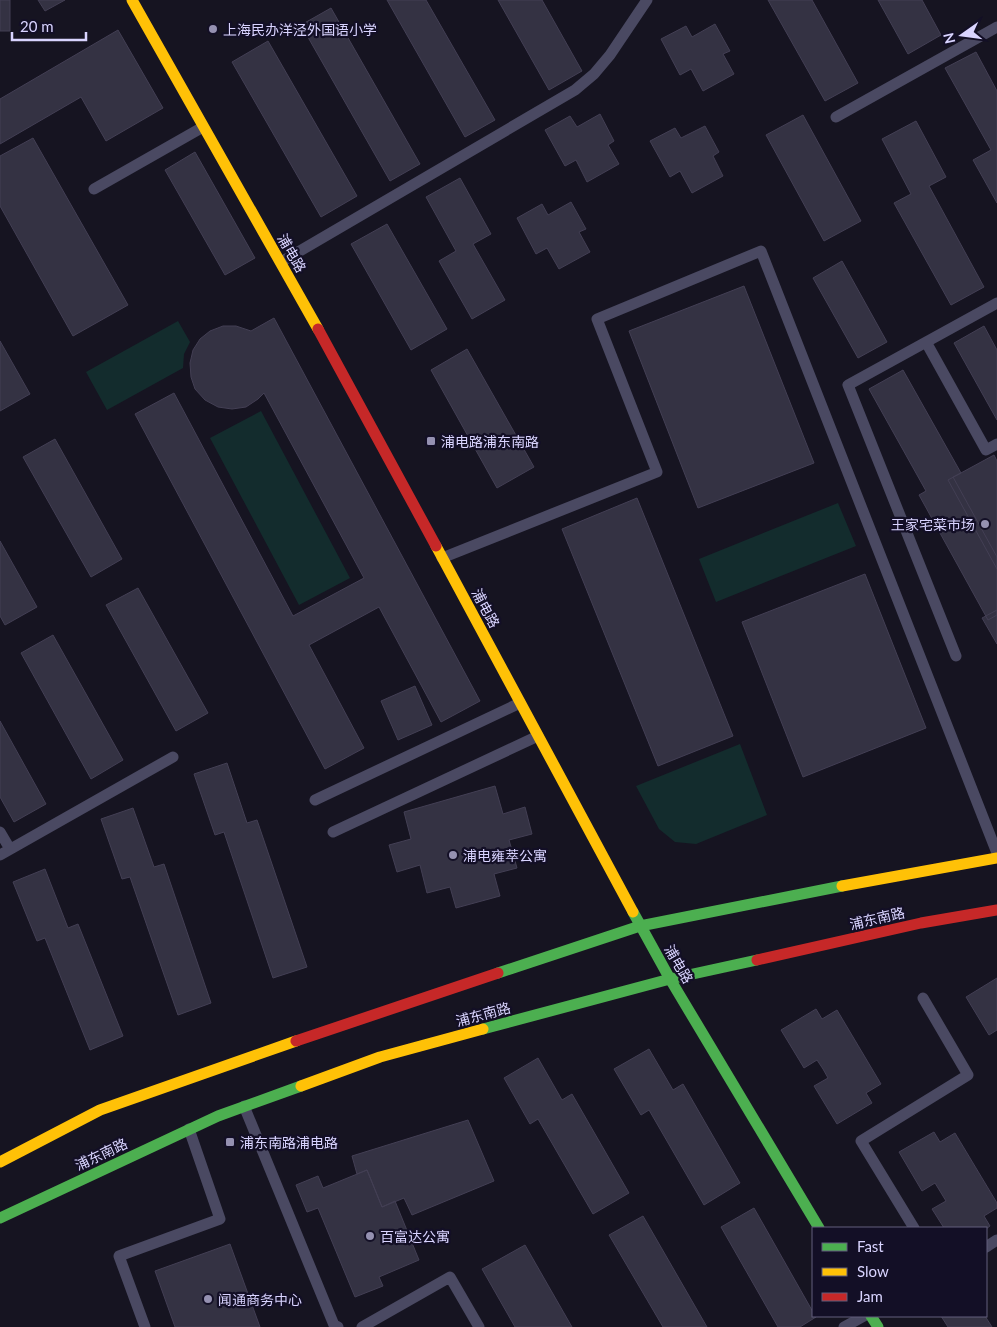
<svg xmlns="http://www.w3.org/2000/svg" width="997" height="1327" font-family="Lato,'Noto Sans SC',sans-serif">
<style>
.green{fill:#132c2d}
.building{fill:#343243;stroke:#433f54}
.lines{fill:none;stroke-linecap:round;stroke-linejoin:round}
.lane{stroke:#4a4962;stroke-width:11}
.fast{stroke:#4caf50;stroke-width:11}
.slow{stroke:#ffc107;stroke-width:11}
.jam{stroke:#c62828;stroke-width:11}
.poi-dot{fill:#9591b1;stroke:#130f26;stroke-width:2}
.labels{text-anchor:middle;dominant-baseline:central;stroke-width:4.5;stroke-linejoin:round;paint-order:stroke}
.poi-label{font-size:14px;fill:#d9d4ff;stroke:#130f26;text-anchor:start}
.street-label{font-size:14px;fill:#d9d4ff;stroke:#130f26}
</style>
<rect width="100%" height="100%" fill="#161421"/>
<path class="green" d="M 178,321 L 190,342 L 184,354 L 183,368 L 107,410 L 86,372 Z
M 261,411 L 350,578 L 299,605 L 210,438 Z
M 838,503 L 856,546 L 716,602 L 699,559 Z
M 740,744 L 767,815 L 696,844 L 675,842 L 659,829 L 636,786 Z"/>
<path class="building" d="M 0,0 L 10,0 L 10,31 L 0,31 Z
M 38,0 L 65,0 L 45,11 Z
M 387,0 L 426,0 L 495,120 L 465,137 Z
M 498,0 L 542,0 L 582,71 L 549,90 Z
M 768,0 L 812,0 L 858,83 L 825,101 Z
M 878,0 L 922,0 L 941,35 L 908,54 Z
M 331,8 L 420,164 L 390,181 L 301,25 Z
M 715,24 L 730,51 L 723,54 L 734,74 L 703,91 L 691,69 L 680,75 L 661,39 L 686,26 L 692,37 Z
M 118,30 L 163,108 L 106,141 L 81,97 L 0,144 L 0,99 Z
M 268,41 L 357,196 L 321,217 L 232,62 Z
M 976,52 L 997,91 L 997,203 L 973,160 L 991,150 L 945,68 Z
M 600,114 L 614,141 L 608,145 L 619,164 L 587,182 L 576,160 L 565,166 L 545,130 L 570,116 L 577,127 Z
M 803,115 L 861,221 L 824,241 L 766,135 Z
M 916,121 L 946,177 L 929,186 L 984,287 L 951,305 L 894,203 L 911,194 L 882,139 Z
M 705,126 L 719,152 L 713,156 L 723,176 L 692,193 L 680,171 L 670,177 L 650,141 L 675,128 L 681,138 Z
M 33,138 L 128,305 L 73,336 L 0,206 L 0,156 Z
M 195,152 L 255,258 L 225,275 L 165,170 Z
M 460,178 L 491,234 L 473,244 L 505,300 L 472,319 L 439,261 L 456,251 L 426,197 Z
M 571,202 L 586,229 L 579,232 L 590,252 L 559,269 L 547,248 L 536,254 L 517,218 L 542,204 L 548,215 Z
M 387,224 L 447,329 L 411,350 L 351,244 Z
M 842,261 L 887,342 L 858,358 L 813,278 Z
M 744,286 L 814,463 L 698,508 L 629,331 Z
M 274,318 L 480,701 L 441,722 L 379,607 L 309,645 L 364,748 L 325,769 L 135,414 L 174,393 L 293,616 L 364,578 L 264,393 L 258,399 L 246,407 L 232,409 L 218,407 L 205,400 L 195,389 L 191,377 L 190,363 L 193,350 L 200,339 L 210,331 L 223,326 L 236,326 L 251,331 Z
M 984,326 L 997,350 L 997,420 L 954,343 Z
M 0,341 L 30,394 L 0,411 Z
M 467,349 L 534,467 L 497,488 L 431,370 Z
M 903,370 L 961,473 L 953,477 L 997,557 L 997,615 L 988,620 L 919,495 L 926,491 L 869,389 Z
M 55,439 L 122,559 L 91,577 L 23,457 Z
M 994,455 L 997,461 L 997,569 L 948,480 Z
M 637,498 L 733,736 L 658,766 L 562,529 Z
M 0,541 L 37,607 L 5,625 L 0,616 Z
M 865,574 L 926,728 L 803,777 L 742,622 Z
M 138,588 L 208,713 L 176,731 L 106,605 Z
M 997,610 L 997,644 L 982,618 Z
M 53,635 L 123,760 L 91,779 L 21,653 Z
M 415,686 L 432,725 L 398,740 L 381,701 Z
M 0,721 L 46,804 L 14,822 L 0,797 Z
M 227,763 L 247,823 L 257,820 L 307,967 L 273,978 L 224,832 L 215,835 L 194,774 Z
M 495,786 L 503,814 L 525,807 L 532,834 L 509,840 L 517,868 L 494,874 L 500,896 L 456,908 L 450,887 L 427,893 L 420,865 L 397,872 L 389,845 L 411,839 L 404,812 Z
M 133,808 L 154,867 L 164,864 L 211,1003 L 178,1015 L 130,877 L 122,879 L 101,819 Z
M 45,869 L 68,928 L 78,924 L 123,1036 L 90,1050 L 45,938 L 37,941 L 13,882 Z
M 997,978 L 997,1030 L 989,1035 L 966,997 Z
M 816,1009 L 822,1019 L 837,1010 L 881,1084 L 866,1093 L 872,1103 L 837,1124 L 814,1086 L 828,1078 L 823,1069 L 817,1060 L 804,1068 L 781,1030 Z
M 649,1049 L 673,1090 L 683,1084 L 740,1183 L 704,1205 L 649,1110 L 641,1115 L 614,1069 Z
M 538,1058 L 562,1100 L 572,1094 L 629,1193 L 593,1214 L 538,1119 L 530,1124 L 504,1078 Z
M 468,1120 L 494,1181 L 412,1215 L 404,1198 L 382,1207 L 367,1170 L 357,1174 L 352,1156 Z
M 934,1132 L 940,1142 L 955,1133 L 997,1203 L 997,1208 L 984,1216 L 990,1226 L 986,1229 L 944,1228 L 932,1209 L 946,1201 L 935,1183 L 922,1191 L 899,1152 Z
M 367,1170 L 382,1207 L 395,1201 L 419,1260 L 379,1277 L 383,1286 L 355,1297 L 318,1208 L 307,1212 L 296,1185 L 318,1176 L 323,1188 Z
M 754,1208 L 813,1312 L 813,1316 L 815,1316 L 816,1317 L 800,1327 L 778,1327 L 721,1227 Z
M 643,1216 L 707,1327 L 663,1327 L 609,1235 Z
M 230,1244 L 260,1327 L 175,1327 L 155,1271 Z
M 525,1245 L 572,1327 L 515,1327 L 482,1269 Z
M 941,1316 L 985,1316 L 992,1327 L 948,1327 Z"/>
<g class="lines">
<path class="lane" d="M 836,117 L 997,27
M 94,189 L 203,127
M 281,262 L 575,90 L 594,74 L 610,55 L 647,0
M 926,342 L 986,450 L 997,444
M 442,558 L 657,472 L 597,319 L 761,251 L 997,853
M 956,656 L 848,385 L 997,303
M 315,800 L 520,703
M 0,832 L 10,849
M 333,832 L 538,736
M 0,855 L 173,757
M 244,1106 L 334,1325 L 338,1327
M 914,1228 L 861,1141 L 968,1075 L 923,998
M 986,1247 L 997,1240
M 145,1327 L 119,1256 L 220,1219 L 189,1129
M 362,1327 L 450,1277 L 479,1327
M 844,1327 L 864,1316"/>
<path class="fast" d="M 633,912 L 670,979 L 819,1228
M 498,973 L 640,926 L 842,886
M 483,1029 L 670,979 L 757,960
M 0,1218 L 218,1116 L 301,1086
M 871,1316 L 878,1327"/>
<path class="slow" d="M 132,0 L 318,329
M 436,546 L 633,912
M 842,886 L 997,858
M 301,1086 L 380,1057 L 483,1029
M 0,1162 L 100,1110 L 296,1041"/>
<path class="jam" d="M 318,329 L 436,546
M 757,960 L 921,923 L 997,910
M 296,1041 L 498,973"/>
</g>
<g class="poi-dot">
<circle cx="213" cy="29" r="5"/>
<rect x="426" y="436" width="10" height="10" rx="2.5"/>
<circle cx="985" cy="524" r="5"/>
<circle cx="453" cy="855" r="5"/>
<rect x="225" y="1137" width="10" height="10" rx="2.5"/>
<circle cx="370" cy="1236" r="5"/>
<circle cx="208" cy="1299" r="5"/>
</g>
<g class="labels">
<g class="poi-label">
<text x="223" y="29">上海民办洋泾外国语小学</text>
<text x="441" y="441">浦电路浦东南路</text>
<text x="975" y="524" text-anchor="end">王家宅菜市场</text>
<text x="463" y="855">浦电雍萃公寓</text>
<text x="240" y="1142">浦东南路浦电路</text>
<text x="380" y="1236">百富达公寓</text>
<text x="218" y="1299">闻通商务中心</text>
</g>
<g class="street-label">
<text transform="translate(292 253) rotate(60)">浦电路</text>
<text transform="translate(486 608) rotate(62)">浦电路</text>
<text transform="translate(877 918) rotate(-13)">浦东南路</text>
<text transform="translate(679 964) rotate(60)">浦电路</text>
<text transform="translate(483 1014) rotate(-15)">浦东南路</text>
<text transform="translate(101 1154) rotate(-25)">浦东南路</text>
</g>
</g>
<rect x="812" y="1227" width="175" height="90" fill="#130f26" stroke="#625e7d"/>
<rect x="822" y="1243" width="25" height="8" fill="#4caf50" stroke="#625e7d"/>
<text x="857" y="1252" font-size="15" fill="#d9d4ff">Fast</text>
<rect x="822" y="1268" width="25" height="8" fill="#ffc107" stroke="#625e7d"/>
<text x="857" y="1277" font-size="15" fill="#d9d4ff">Slow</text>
<rect x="822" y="1293" width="25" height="8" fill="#c62828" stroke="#625e7d"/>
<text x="857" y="1302" font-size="15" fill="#d9d4ff">Jam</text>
<g transform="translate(962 35) rotate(256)" stroke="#130f26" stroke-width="4" paint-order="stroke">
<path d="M0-4L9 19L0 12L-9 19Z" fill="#d9d4ff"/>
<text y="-8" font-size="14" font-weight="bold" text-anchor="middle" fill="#d9d4ff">N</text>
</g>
<path d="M12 32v8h74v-8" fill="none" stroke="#d9d4ff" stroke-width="2.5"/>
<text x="20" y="32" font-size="15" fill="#d9d4ff" stroke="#130f26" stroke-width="4" paint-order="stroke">20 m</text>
</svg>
